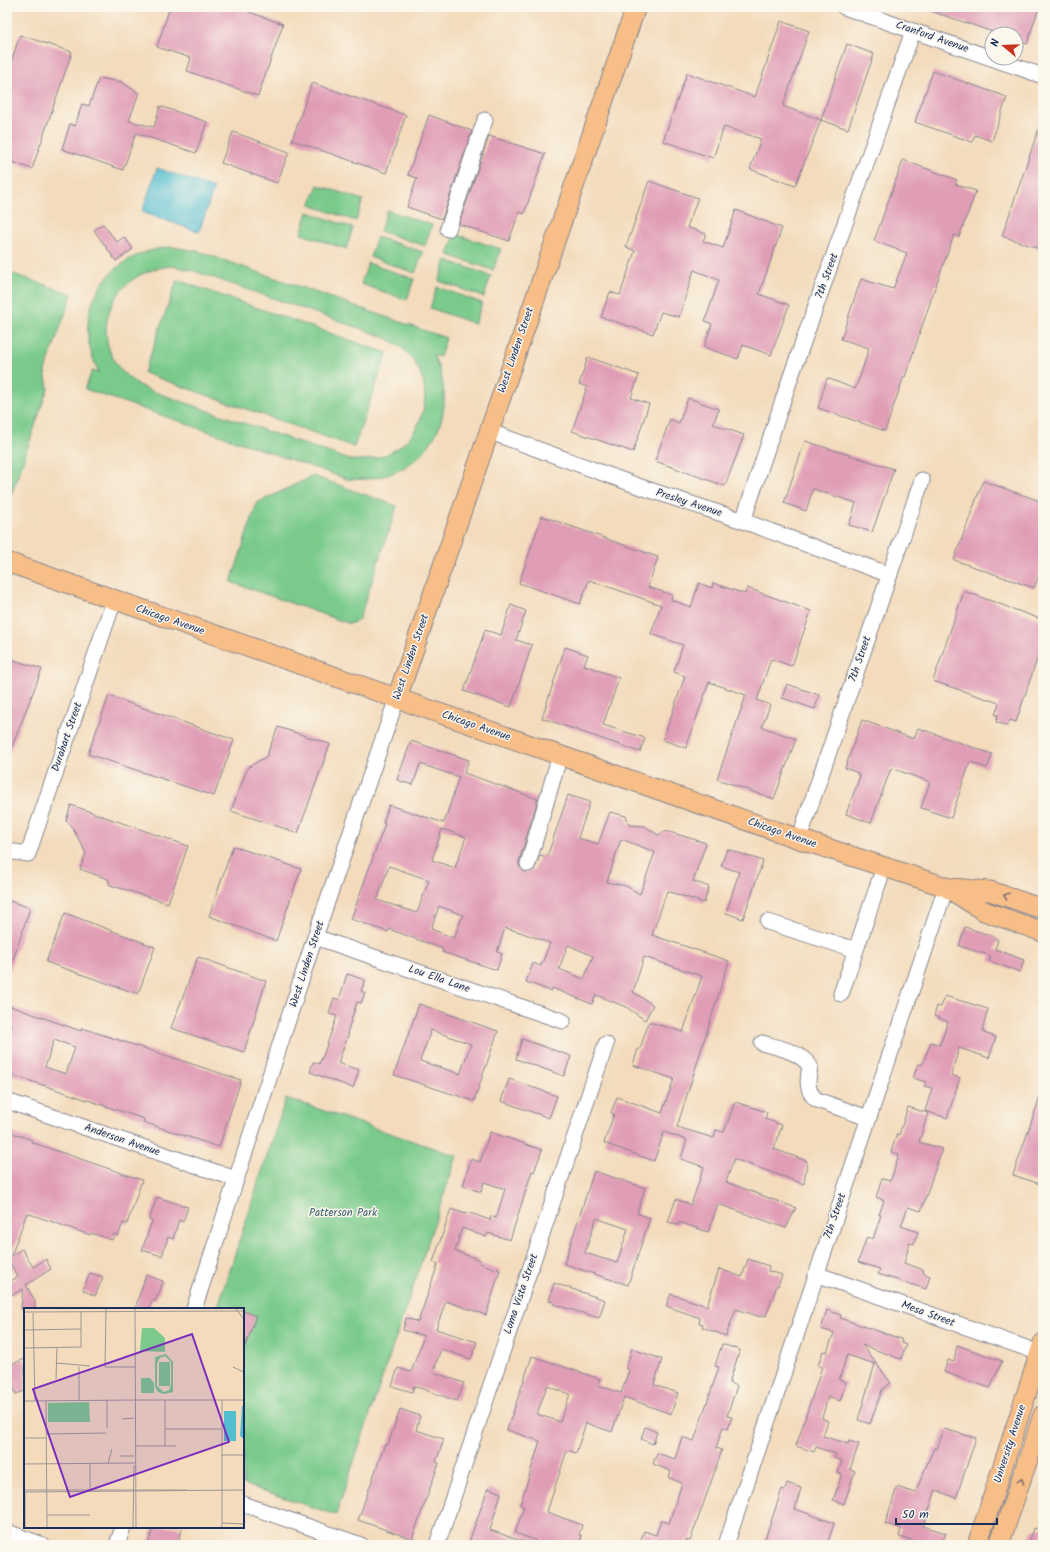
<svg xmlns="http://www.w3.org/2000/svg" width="1050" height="1552" font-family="Kalam,sans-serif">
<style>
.green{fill:#79ca8b;stroke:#4a7c74;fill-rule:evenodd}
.water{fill:#53bdd0;stroke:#377697}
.building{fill:#e09db6;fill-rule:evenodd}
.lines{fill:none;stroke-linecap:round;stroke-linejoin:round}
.minor-casing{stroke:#87858d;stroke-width:17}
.major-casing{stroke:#87858d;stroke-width:21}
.minor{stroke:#fff;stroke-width:15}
.major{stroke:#f7be87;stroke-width:19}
.oneway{stroke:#7e6f70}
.labels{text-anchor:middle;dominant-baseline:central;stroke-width:3;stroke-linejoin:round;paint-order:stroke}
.street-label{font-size:11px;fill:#1b2f5e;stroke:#fbf7ec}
.park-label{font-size:11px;fill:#375e6c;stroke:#fbf7ec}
.inset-road{fill:none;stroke:#9d9696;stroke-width:1}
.view{fill:#7b2cbf;fill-opacity:0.15;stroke:#7b2cbf;stroke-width:2}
.inset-edge{fill:none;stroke:#1b2f5e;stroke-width:2}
</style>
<rect width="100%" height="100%" fill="#fbf7ec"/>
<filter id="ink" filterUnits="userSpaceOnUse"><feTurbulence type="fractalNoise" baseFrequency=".025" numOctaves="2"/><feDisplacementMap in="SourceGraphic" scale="8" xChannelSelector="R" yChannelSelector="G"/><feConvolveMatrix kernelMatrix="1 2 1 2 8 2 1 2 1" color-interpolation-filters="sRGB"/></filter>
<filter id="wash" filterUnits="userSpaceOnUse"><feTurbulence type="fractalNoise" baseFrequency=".012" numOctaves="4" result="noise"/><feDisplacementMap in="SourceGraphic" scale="16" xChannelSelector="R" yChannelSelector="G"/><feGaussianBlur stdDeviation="0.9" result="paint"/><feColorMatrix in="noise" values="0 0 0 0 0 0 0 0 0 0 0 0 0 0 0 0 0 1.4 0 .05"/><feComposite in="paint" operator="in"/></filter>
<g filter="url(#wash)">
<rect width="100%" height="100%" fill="#f3dbbc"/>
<path class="green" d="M 318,185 L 363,200 L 356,221 L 310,205 Z
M 387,210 L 432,225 L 425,246 L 380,231 Z
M 308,212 L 353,228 L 346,249 L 301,234 Z
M 455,234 L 501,249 L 493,270 L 448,255 Z
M 377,237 L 423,252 L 415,273 L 370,257 Z
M 172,247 L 198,251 L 446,338 L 440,357 L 433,355 C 467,420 419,486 347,479 L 85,389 L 92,371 L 99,372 C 67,312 107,251 172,247 ZM 172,266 L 191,270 L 382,336 C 455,368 428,466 350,460 L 149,390 C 81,361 98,272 172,266 Z
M 446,260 L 491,276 L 484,297 L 439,281 Z
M 368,263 L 414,279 L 407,300 L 361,284 Z
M 7,272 L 72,294 L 45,371 L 48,388 L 12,493 L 7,496 Z
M 177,280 L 387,353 L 354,447 L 144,373 Z
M 437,287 L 482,303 L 475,324 L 430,308 Z
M 313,476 L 397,506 L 359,620 L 350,624 L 231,582 L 257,503 Z
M 286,1098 L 457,1156 L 336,1515 L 243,1484 L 243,1309 L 217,1309 Z"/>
<path class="water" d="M 157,168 L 214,188 L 199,232 L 142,212 Z"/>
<g id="blocks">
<path class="building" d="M 170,7 L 235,7 L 283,24 L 258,96 L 187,71 L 191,58 L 157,47 Z
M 926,7 L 1039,7 L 1027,44 L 1016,40 L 1016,34 L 999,34 L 925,9 Z
M 781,21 L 809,31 L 783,106 L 821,120 L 795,186 L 750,169 L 761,139 L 724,127 L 713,158 L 663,141 L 687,73 L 755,97 Z
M 20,35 L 72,52 L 32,169 L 7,160 L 7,74 Z
M 847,44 L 874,54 L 848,129 L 821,120 Z
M 933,71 L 1007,97 L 992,141 L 975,135 L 972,142 L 915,122 Z
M 99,78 L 121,82 L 139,93 L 129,121 L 154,127 L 160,106 L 207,122 L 196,153 L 136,133 L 123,170 L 62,149 L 70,124 L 75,126 L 82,104 L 89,106 Z
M 312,83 L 406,115 L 386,173 L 292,140 Z
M 429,115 L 472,131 L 442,219 L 407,207 L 417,178 L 408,175 Z
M 1041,122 L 1043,122 L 1043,250 L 1002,236 Z
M 233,132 L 289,152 L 277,183 L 221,163 Z
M 489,136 L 545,154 L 524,214 L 519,212 L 509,241 L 459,224 Z
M 903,160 L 957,180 L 955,184 L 976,191 L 959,237 L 954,235 L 938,279 L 905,377 L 904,376 L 885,431 L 818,408 L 827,378 L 855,389 L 860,377 L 869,348 L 841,339 L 861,279 L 893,289 L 907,253 L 874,241 Z
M 649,181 L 698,198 L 687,227 L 706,234 L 703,241 L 723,248 L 736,210 L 782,228 L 759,294 L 789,305 L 771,355 L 743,345 L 738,359 L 704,347 L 712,324 L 705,321 L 719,280 L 694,270 L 679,317 L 661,312 L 653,334 L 601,317 L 610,292 L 620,295 L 635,251 L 626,247 Z
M 103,224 L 117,242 L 124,237 L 133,249 L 116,261 L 94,230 Z
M 588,357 L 639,375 L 631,398 L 649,404 L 633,452 L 572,431 L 587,387 L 579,384 Z
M 688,398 L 719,409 L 713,424 L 744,435 L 725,486 L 655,461 L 670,419 L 679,423 Z
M 805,441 L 894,469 L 872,532 L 849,525 L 856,503 L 813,489 L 806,511 L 784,503 Z
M 983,481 L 1043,502 L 1043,563 L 1034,588 L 954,560 Z
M 542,516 L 658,557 L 648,587 L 672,595 L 671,600 L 691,607 L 699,583 L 712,588 L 713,583 L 745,594 L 747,588 L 811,611 L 792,666 L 771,659 L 757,700 L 770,705 L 762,727 L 796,739 L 774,799 L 717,779 L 746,695 L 709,682 L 686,748 L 663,740 L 685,676 L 674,672 L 683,645 L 651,634 L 661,605 L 589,580 L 580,604 L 519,583 Z
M 964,591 L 1043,620 L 1043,641 L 1016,722 L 1010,720 L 1007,726 L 996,722 L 998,715 L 995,715 L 999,703 L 933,681 Z
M 511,605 L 526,611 L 516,640 L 532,645 L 511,707 L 464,691 L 485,630 L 501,635 Z
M 565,647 L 588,655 L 584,665 L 619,678 L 603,725 L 645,738 L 640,752 L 542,718 Z
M 7,658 L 42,669 L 8,757 L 7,757 Z
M 787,684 L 819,695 L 815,709 L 782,698 Z
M 109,696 L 234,740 L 214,796 L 88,754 Z
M 862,720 L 914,739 L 918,728 L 992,754 L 987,768 L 970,762 L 951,818 L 921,808 L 930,782 L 891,768 L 871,823 L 846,814 L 860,776 L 857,775 L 858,773 L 845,768 Z
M 278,727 L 330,744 L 298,833 L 231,811 L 248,767 L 266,757 Z
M 411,741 L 469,760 L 464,773 L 538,799 L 519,861 L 519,866 L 525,872 L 534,870 L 540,855 L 547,857 L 568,795 L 590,802 L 578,838 L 598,844 L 610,812 L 626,816 L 629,825 L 645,826 L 658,835 L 666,831 L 706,843 L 693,881 L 709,887 L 704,903 L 667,891 L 652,935 L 729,961 L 677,1127 L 714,1138 L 716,1130 L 724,1132 L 735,1102 L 767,1112 L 765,1119 L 782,1125 L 774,1149 L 807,1161 L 804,1184 L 734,1159 L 726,1182 L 796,1208 L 786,1228 L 718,1204 L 708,1232 L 679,1222 L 678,1225 L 668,1222 L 676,1199 L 691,1205 L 704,1167 L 681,1159 L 687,1140 L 664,1132 L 654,1161 L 604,1143 L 614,1114 L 611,1113 L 617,1097 L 662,1113 L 674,1079 L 633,1065 L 638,1049 L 640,1049 L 649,1022 L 683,1032 L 702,976 L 644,957 L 633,992 L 653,1005 L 645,1020 L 626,1007 L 596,995 L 592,1004 L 552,988 L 551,991 L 526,982 L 533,963 L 541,966 L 550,943 L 520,932 L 505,928 L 497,952 L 502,954 L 497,970 L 442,952 L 443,949 L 389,929 L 388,932 L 351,919 L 385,824 L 383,823 L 389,805 L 444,823 L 459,777 L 420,764 L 413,785 L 397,780 ZM 442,829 L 466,837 L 455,868 L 432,860 ZM 621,839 L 655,852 L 640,894 L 626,886 L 607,882 ZM 389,866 L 429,880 L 417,913 L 377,900 ZM 439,906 L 463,915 L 454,938 L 431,929 ZM 568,945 L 593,956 L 584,979 L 559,969 Z
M 71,805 L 188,846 L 168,903 L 110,885 L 108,879 L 80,869 L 86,853 L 71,825 L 66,821 Z
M 233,846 L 301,869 L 276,941 L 209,916 Z
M 727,849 L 763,861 L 743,919 L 726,913 L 739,872 L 721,866 Z
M 7,900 L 30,908 L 9,972 L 7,971 Z
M 65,913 L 155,947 L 138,994 L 46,962 Z
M 965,927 L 992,936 L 998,940 L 995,949 L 1024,960 L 1020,972 L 989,961 L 991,956 L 959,946 Z
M 198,957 L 266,981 L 244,1052 L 171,1028 Z
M 347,974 L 365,980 L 361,991 L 365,993 L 361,1003 L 357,1002 L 347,1033 L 349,1033 L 338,1063 L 359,1070 L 353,1088 L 310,1072 L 313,1062 L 319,1064 L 323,1056 L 337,1016 L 329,1014 L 334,998 L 339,1000 Z
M 945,996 L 988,1009 L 982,1030 L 984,1031 L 984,1033 L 996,1037 L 989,1058 L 959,1048 L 951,1075 L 960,1078 L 947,1118 L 925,1111 L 932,1088 L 924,1086 L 926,1082 L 913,1078 L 918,1064 L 922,1065 L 931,1042 L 940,1045 L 948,1022 L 934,1016 L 937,1006 L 941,1007 Z
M 419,1004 L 498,1031 L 474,1101 L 394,1075 ZM 431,1030 L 471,1044 L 460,1074 L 420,1061 Z
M 7,1005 L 81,1031 L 82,1028 L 241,1080 L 219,1147 L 143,1122 L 144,1119 L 7,1073 L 7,1039 L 12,1025 L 7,1024 ZM 54,1040 L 75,1047 L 66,1074 L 45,1067 Z
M 522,1039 L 571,1056 L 564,1076 L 516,1059 Z
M 509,1079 L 557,1096 L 549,1118 L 501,1101 Z
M 1041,1094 L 1043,1094 L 1043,1185 L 1013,1175 Z
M 908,1107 L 928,1113 L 919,1142 L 942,1149 L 921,1211 L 908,1207 L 901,1226 L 918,1232 L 914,1244 L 910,1243 L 904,1263 L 924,1270 L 923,1273 L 930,1276 L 926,1289 L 878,1274 L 880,1269 L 858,1262 L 867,1237 L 873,1239 L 881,1215 L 879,1215 L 884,1200 L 876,1197 L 882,1179 L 890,1181 L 892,1177 L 899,1154 L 891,1152 L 897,1134 L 899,1135 Z
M 7,1131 L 32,1140 L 31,1142 L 142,1180 L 127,1224 L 123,1223 L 118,1236 L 114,1234 L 112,1240 L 91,1233 L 90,1235 L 27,1213 L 11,1256 L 22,1249 L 33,1267 L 46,1259 L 51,1269 L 26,1285 L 35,1301 L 35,1309 L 21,1309 L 23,1289 L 12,1295 L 7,1286 L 7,1283 L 18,1277 L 9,1261 L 7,1263 Z
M 490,1132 L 542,1150 L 534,1172 L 532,1171 L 510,1240 L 488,1233 L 486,1237 L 462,1228 L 455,1251 L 480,1260 L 479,1263 L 500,1270 L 486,1315 L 446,1301 L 436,1329 L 477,1342 L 471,1359 L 441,1349 L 433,1372 L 464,1383 L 457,1401 L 414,1386 L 412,1392 L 392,1386 L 398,1368 L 411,1372 L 424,1336 L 403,1330 L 406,1318 L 418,1322 L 438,1264 L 433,1262 L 451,1209 L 466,1214 L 467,1212 L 490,1220 L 491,1216 L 496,1218 L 505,1189 L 484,1182 L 481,1192 L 463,1186 L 471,1159 L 480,1162 Z
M 594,1171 L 645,1188 L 637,1213 L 650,1218 L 628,1285 L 564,1264 ZM 596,1218 L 628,1229 L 617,1263 L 585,1253 Z
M 157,1197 L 188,1207 L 183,1222 L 179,1220 L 173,1239 L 168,1237 L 162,1256 L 142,1250 L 152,1221 L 149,1220 Z
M 748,1259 L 769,1266 L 768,1271 L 782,1275 L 778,1286 L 777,1285 L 766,1316 L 762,1315 L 761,1317 L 736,1309 L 726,1336 L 702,1327 L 703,1324 L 699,1323 L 700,1318 L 666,1306 L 671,1294 L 707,1306 L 719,1269 L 742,1277 Z
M 90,1273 L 103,1277 L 95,1296 L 83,1290 Z
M 146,1275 L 163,1281 L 160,1291 L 155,1301 L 152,1300 L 149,1309 L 135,1309 Z
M 554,1283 L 605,1300 L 599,1318 L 553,1304 L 554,1302 L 549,1301 Z
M 827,1310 L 841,1315 L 840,1318 L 901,1339 L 902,1343 L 906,1345 L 901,1359 L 862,1345 L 891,1383 L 882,1390 L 870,1424 L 858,1420 L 875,1364 L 847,1355 L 839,1380 L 846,1382 L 840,1401 L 828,1397 L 822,1418 L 828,1421 L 823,1436 L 848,1444 L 849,1441 L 859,1444 L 850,1469 L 855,1471 L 844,1504 L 833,1500 L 842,1474 L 838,1473 L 842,1461 L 834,1458 L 836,1454 L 816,1447 L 814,1452 L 796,1446 L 822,1367 L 818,1366 L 823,1351 L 827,1352 L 834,1333 L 821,1329 Z
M 243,1311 L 256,1316 L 245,1347 L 243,1347 Z
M 722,1344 L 740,1350 L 729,1383 L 737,1386 L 727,1416 L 732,1417 L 728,1429 L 723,1427 L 716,1448 L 722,1450 L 709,1488 L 690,1541 L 686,1540 L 684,1545 L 659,1539 L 656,1545 L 653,1545 L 641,1540 L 644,1531 L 656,1535 L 661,1520 L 669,1523 L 682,1483 L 669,1478 L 671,1471 L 653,1464 L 657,1453 L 675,1459 L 682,1437 L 694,1441 L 719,1367 L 715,1366 Z
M 957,1345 L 1002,1361 L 990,1388 L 944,1372 L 948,1360 L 954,1362 Z
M 632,1349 L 662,1359 L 654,1385 L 678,1393 L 671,1414 L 624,1397 L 612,1432 L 586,1423 L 576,1453 L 567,1450 L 547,1512 L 582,1525 L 579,1535 L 582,1536 L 579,1545 L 534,1545 L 535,1540 L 515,1533 L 524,1507 L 520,1505 L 540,1441 L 507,1430 L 532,1356 L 600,1379 L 598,1385 L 621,1393 L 629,1370 L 626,1368 ZM 547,1386 L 570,1394 L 560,1422 L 537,1414 Z
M 25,1359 L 25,1391 L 16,1394 L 7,1374 L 7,1366 Z
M 400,1409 L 420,1416 L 416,1430 L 444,1439 L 436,1462 L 439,1463 L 412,1539 L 358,1520 L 385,1444 L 388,1445 Z
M 645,1427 L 657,1432 L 653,1444 L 641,1439 Z
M 944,1429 L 976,1438 L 956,1498 L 936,1490 L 923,1526 L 946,1533 L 941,1545 L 914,1545 L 915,1541 L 899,1537 L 901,1528 L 885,1524 L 897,1487 L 915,1493 L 934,1448 L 937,1449 Z
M 787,1483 L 801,1488 L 795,1509 L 834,1523 L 827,1545 L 763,1545 L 782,1489 L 785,1490 Z
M 488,1488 L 501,1493 L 490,1530 L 527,1543 L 526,1545 L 468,1545 Z
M 153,1527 L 176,1527 L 182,1529 L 177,1545 L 148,1545 Z
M 1043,1527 L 1043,1545 L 1035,1545 L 1029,1539 L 1033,1529 Z"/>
</g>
</g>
<g filter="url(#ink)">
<use href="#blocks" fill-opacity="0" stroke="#87858d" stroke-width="1"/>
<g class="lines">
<defs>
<path id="minor" d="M 844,7 L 1043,76
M 448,229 L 485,120
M 488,431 L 638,486 L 743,521 L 890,575
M 743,521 L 789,382 L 913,31
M 799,839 L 922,480
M 7,851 L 28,854 L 114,600
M 528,864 L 560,755
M 768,922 L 856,950
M 315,937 L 563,1021
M 841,994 L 884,867
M 762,1043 C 779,1048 799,1051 810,1066 C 808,1078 805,1091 817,1100 L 868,1118
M 7,1101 L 236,1179
M 816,1274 L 1040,1353
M 194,1309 L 315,937 L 397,698
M 243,1504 L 361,1545
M 7,1532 L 43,1545
M 117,1545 L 123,1527
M 437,1545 L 606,1044
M 726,1545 L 946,887"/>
<path id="major" d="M 7,562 L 799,839 L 946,887 L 984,911 L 1043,932
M 397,698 L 636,7
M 950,888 L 990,891 L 1043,909
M 977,1545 L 1043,1343
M 999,1545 L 1043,1415"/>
</defs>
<use href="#minor" class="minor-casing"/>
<use href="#major" class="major-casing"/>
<use href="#minor" class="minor"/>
<use href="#major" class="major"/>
</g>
<defs><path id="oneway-chevron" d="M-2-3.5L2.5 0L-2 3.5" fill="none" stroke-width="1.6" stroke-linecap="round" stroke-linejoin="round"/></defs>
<g class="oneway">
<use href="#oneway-chevron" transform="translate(1006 896) rotate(-161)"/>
<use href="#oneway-chevron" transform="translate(1021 1481) rotate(-71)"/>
</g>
</g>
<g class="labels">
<g class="street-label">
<text transform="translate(932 37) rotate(19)">Cranford Avenue</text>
<text transform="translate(827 276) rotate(-70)">7th Street</text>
<text transform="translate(516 350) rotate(-71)">West Linden Street</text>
<text transform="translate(689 503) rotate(18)">Presley Avenue</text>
<text transform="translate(170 620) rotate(19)">Chicago Avenue</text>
<text transform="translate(411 657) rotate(-71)">West Linden Street</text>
<text transform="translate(860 659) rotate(-71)">7th Street</text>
<text transform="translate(476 726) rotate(19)">Chicago Avenue</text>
<text transform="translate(67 737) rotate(-71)">Durahart Street</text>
<text transform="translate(782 833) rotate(19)">Chicago Avenue</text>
<text transform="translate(307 964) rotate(-72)">West Linden Street</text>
<text transform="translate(439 979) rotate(19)">Lou Ella Lane</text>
<text transform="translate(122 1140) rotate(19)">Anderson Avenue</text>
<text transform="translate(835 1216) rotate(-71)">7th Street</text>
<text transform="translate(521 1294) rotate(-71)">Loma Vista Street</text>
<text transform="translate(928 1314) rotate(20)">Mesa Street</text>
<text transform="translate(1010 1444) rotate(-72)">University Avenue</text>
</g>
<g class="park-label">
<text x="343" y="1213">Patterson Park</text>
</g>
</g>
<g transform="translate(24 1308)">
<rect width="220" height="220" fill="#f3dbbc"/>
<path d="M 118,20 L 130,20 L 141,30 L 141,44 L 116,43 ZM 142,46 L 149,54 L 149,84 L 140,86 L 134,84 L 131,79 L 131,49 ZM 141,48 L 147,54 L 147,77 L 145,82 L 140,84 L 133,78 L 133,55 L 136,50 ZM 135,54 L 146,54 L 146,78 L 135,78 ZM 117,70 L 126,70 L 130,75 L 130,85 L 117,85 ZM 65,94 L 66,114 L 24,114 L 24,95 Z" fill="#79ca8b" fill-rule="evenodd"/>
<path d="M 218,98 L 220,98 L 220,131 L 216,128 ZM 200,103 L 212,103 L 212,133 L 200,133 Z" fill="#53bdd0"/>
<path class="inset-road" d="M 82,0 L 81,59 L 111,59M 111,0 L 112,220M 211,0 L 220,11M 0,4 L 220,3M 9,5 L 11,93M 0,22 L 57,21M 0,40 L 57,39 L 57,4M 32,55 L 66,58M 55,59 L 55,92M 209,59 L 220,64M 32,71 L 33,39M 83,92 L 83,120M 111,92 L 220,92M 198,92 L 198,220M 0,93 L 111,92M 22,93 L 23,220M 98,111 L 110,110M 141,121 L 197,121M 22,126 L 82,125M 0,130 L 22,130M 112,138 L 152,138M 141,138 L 141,92M 197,147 L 220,147M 96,148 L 110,148M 84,155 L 88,141M 0,156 L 111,155M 66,181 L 66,155M 0,182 L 163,182M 0,184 L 220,182M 23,207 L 66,207M 198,215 L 220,216M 1,220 L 1,184M 109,220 L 110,157"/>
<path class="view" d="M 168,26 L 205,134 L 46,189 L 9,81 Z"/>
<rect width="220" height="220" class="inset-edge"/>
</g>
<rect width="1050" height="1552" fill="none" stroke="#fbf7ec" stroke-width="24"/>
<g transform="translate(1004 46) rotate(289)"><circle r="19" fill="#fbf7ec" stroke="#a1a7b3"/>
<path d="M0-3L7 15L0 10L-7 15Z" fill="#c8321e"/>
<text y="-6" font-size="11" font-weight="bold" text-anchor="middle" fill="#1b2f5e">N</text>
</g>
<path d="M896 1518v6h101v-6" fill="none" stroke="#1b2f5e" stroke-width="2"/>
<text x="902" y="1518" font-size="12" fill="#1b2f5e" stroke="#fbf7ec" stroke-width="3" paint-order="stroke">50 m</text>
</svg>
